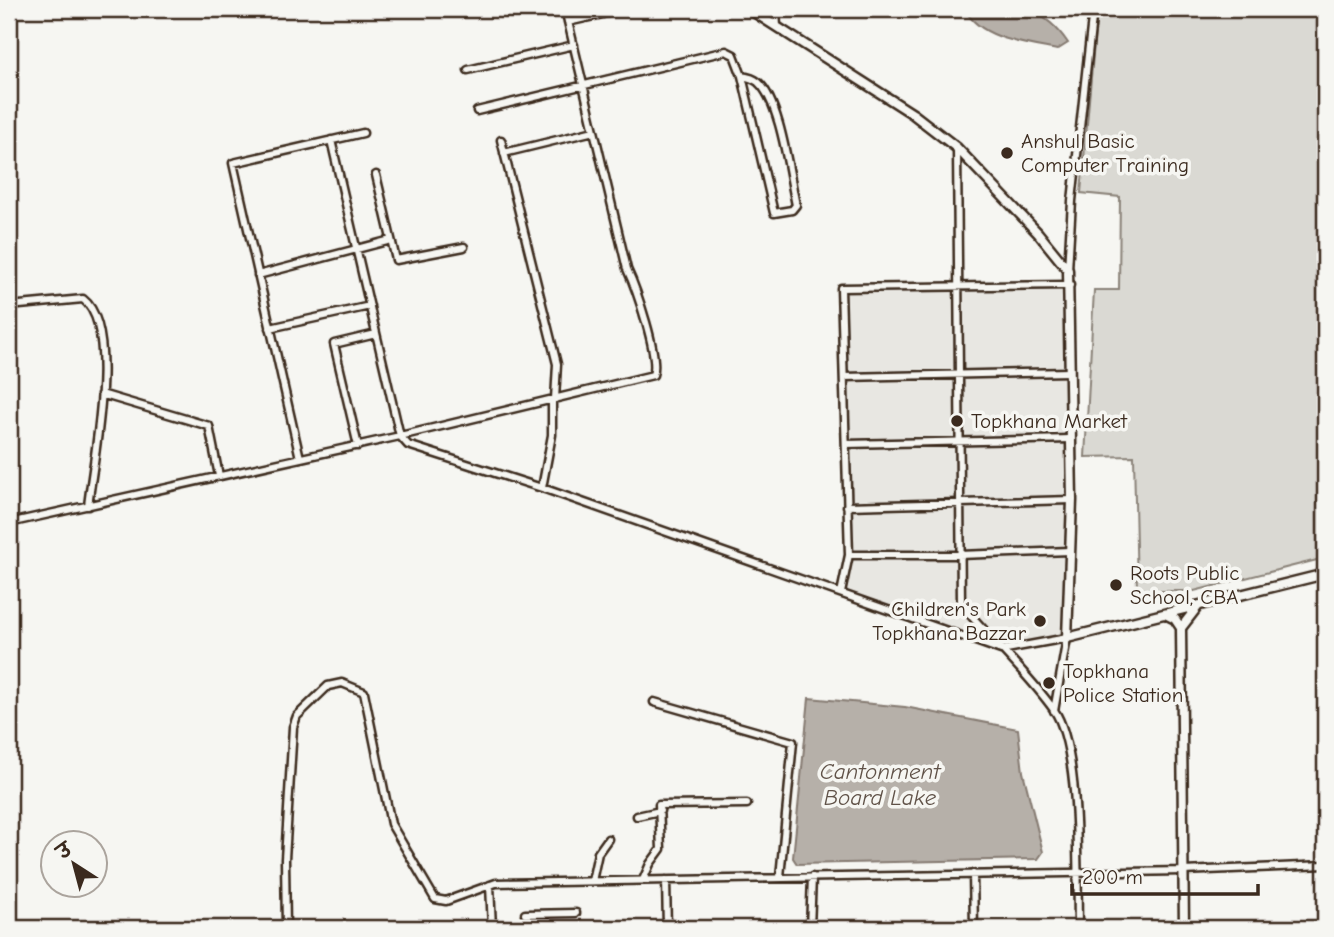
<svg xmlns="http://www.w3.org/2000/svg" width="1334" height="937" font-family="'Comic Neue','Playpen Sans Deva',sans-serif">
<style>
.built{fill:#e8e7e2}
.green{fill:#dad9d3;stroke:#8a8278;stroke-width:2}
.water{fill:#b6b0a9;stroke:#857a71;stroke-width:2}
.lines{fill:none;stroke-linecap:round;stroke-linejoin:round}
.street-casing{stroke:#3b2a1e;stroke-width:11}
.secondary-casing{stroke:#3b2a1e;stroke-width:13}
.street{stroke:#f6f6f2;stroke-width:6}
.secondary{stroke:#f6f6f2;stroke-width:8}
.poi-dot{fill:#3b2a1e;stroke:#f6f6f2;stroke-width:2.5}
.labels{text-anchor:middle;dominant-baseline:central;stroke-width:7;stroke-linejoin:round;paint-order:stroke}
.poi-label{font-size:21px;fill:#3b2a1e;stroke:#f6f6f2;text-anchor:start}
.water-label{font-size:23px;font-style:italic;fill:#605248;stroke:#f6f6f2}
</style>
<rect width="100%" height="100%" fill="#f6f6f2"/>
<filter id="ink" filterUnits="userSpaceOnUse"><feTurbulence type="fractalNoise" baseFrequency=".0143" numOctaves="2"/><feDisplacementMap in="SourceGraphic" scale="14" xChannelSelector="R" yChannelSelector="G"/><feConvolveMatrix kernelMatrix="1 2 1 2 8 2 1 2 1" color-interpolation-filters="sRGB"/></filter>
<g filter="url(#ink)">
<path class="built" d="M 1070,285 L 1067,638 L 1001,650 L 841,593 L 849,555 L 841,288 Z"/>
<path class="green" d="M 1097,9 L 1325,9 L 1325,558 L 1194,591 L 1137,591 L 1134,456 L 1085,457 L 1094,290 L 1119,290 L 1120,197 L 1081,193 Z"/>
<path class="water" d="M 965,9 C 1013,9 1039,0 1068,43 L 1057,50 C 1027,44 979,39 965,9 Z
M 809,698 L 905,707 L 1018,729 L 1023,772 L 1043,852 L 1038,859 L 797,864 L 793,858 Z"/>
<g class="lines">
<defs>
<path id="street" d="M 776,9 L 777,27
M 568,22 L 625,9
M 468,70 L 574,45
M 477,111 L 726,51 L 734,55 L 742,76 L 774,213 L 792,210 L 796,205 C 789,175 781,102 758,82 C 753,78 748,77 742,76
M 331,140 L 400,436 L 408,445 L 548,490 L 1001,650 L 1067,638 L 1054,711
M 501,140 L 557,364 L 555,399
M 957,148 L 961,604 C 991,640 1027,672 1054,710 C 1081,749 1077,878 1078,928
M 504,153 L 594,131
M 376,175 L 396,260 L 464,247
M 1068,270 L 1072,201 L 1093,9
M 258,275 L 391,240
M 9,306 L 83,299 C 121,328 93,460 88,506
M 270,328 L 370,306
M 844,377 L 1070,372
M 101,394 L 209,426 L 219,476
M 846,444 L 1071,439
M 358,446 L 334,344 L 376,334
M 300,458 L 233,163 L 363,133
M 542,488 L 552,435 L 552,400
M 847,506 L 1072,500
M 9,523 L 400,436 L 653,375 C 660,357 636,288 627,269 L 565,9
M 849,555 L 959,555 L 1070,551
M 841,593 L 849,555 L 841,288 L 1070,285
M 654,702 L 793,742 L 780,877
M 637,816 L 660,811
M 973,874 L 974,928
M 643,880 L 650,864 L 661,849 L 659,805 L 747,804
M 666,880 L 667,928
M 592,881 L 598,853 L 608,839
M 490,885 L 492,928
M 525,914 L 576,913
M 286,928 L 285,859 L 293,727 L 297,716 L 328,686 L 342,683 L 364,692 L 391,824 L 435,899 L 446,901 L 496,883 L 1183,871 L 1325,865
M 810,928 L 812,877"/>
<path id="secondary" d="M 749,9 L 913,114 L 957,148 L 1038,233 L 1068,270 L 1072,500 L 1067,638 L 1325,574
M 1165,614 L 1175,619 L 1181,628 L 1184,928
M 1181,628 L 1198,606"/>
</defs>
<use href="#street" class="street-casing"/>
<use href="#secondary" class="secondary-casing"/>
<use href="#street" class="street"/>
<use href="#secondary" class="secondary"/>
</g>
</g>
<g class="poi-dot">
<circle cx="1007" cy="153" r="7"/>
<circle cx="957" cy="421" r="7"/>
<circle cx="1116" cy="585" r="7"/>
<circle cx="1040" cy="621" r="7"/>
<circle cx="1049" cy="683" r="7"/>
</g>
<g class="labels">
<g class="poi-label">
<text x="1021" y="141">Anshul Basic<tspan x="1021" dy="24">Computer Training</tspan></text>
<text x="971" y="421">Topkhana Market</text>
<text x="1130" y="573">Roots Public<tspan x="1130" dy="24">School, CBA</tspan></text>
<text x="1026" y="609" text-anchor="end">Children's Park<tspan x="1026" dy="24">Topkhana Bazzar</tspan></text>
<text x="1063" y="671">Topkhana<tspan x="1063" dy="24">Police Station</tspan></text>
</g>
<g class="water-label">
<text x="880" y="771">Cantonment<tspan x="880" dy="26">Board Lake</tspan></text>
</g>
</g>
<rect width="1334" height="937" fill="none" stroke="#f6f6f2" stroke-width="35"/>
<rect x="18" y="18" width="1299" height="902" fill="none" stroke="#3b2a1e" stroke-width="2.5" filter="url(#ink)"/>
<g transform="translate(74 864) rotate(324)"><circle r="33" fill="#f6f6f2" stroke="#aba49d" stroke-width="2"/>
<path d="M0-5L12 26L0 18L-12 26Z" fill="#3b2a1e"/>
<text y="-10" font-size="19" font-weight="bold" text-anchor="middle" fill="#3b2a1e">उ</text>
</g>
<path d="M1072 884v10h186v-10" fill="none" stroke="#3b2a1e" stroke-width="3.5"/>
<text x="1082" y="884" font-size="21" fill="#3b2a1e" stroke="#f6f6f2" stroke-width="5" paint-order="stroke">200 m</text>
</svg>
